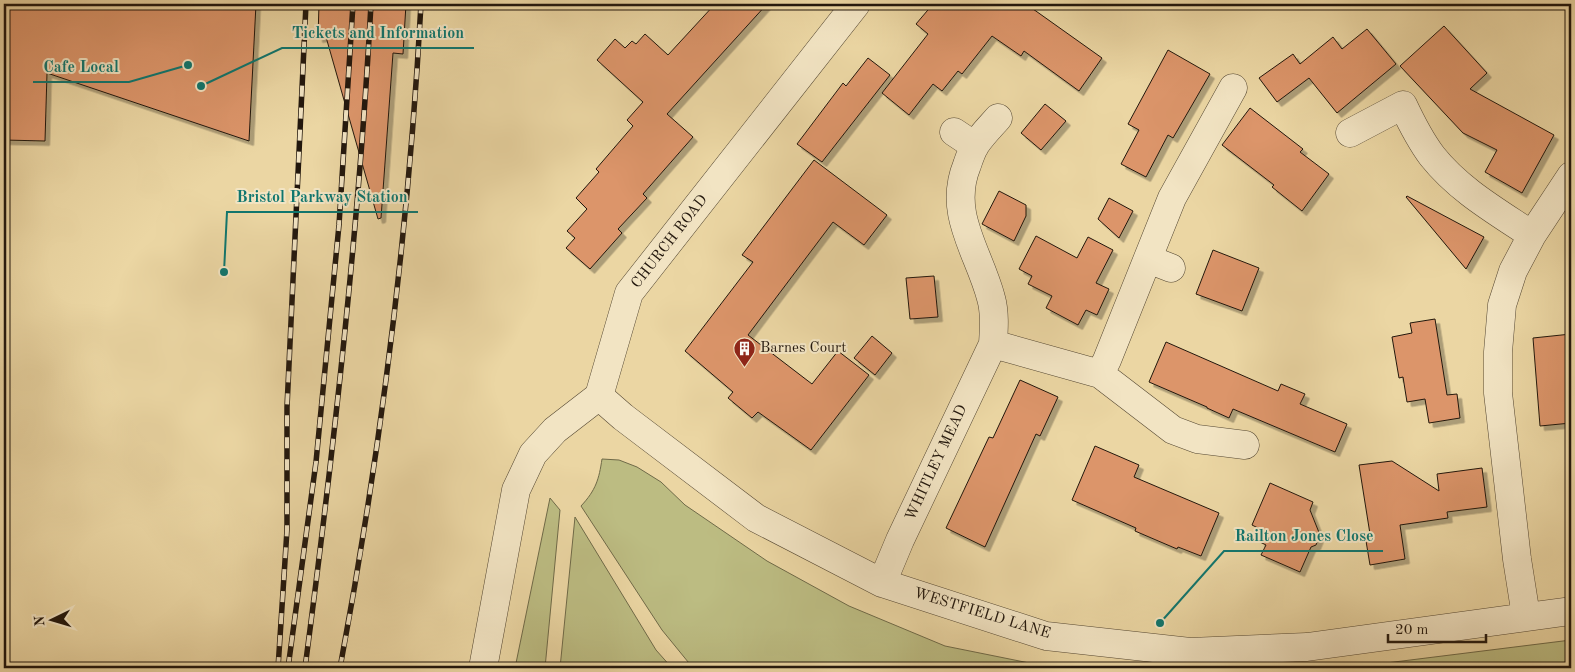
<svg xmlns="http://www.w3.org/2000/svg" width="1575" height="672" font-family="'Old Standard TT',serif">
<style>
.green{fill:#bcbc82;stroke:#6f6a48}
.building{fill:#dc956b;stroke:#22170d;filter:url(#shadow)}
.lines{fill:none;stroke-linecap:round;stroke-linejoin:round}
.street-casing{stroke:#544732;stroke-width:29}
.street{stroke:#f2e4c3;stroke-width:28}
.rail-casing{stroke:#22170d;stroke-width:5.5}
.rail{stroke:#f2e4c3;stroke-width:4;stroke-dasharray:11;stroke-linecap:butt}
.labels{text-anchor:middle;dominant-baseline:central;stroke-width:4;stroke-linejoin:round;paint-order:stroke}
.street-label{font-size:15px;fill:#22170d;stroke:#f2e4c3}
.poi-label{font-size:15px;fill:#22170d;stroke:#f2e4c3;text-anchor:start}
.leader{fill:none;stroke:#0f766e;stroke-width:2}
.callout-dot{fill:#0f766e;stroke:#f2e4c3;stroke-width:2}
.callout-label{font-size:16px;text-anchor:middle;font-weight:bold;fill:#0f766e;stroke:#f2e4c3;stroke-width:4;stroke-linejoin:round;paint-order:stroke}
</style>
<defs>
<filter id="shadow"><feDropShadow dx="4.5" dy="4.5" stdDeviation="0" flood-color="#0004"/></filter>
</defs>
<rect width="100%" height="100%" fill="#ebd6a3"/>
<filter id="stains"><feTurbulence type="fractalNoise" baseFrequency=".004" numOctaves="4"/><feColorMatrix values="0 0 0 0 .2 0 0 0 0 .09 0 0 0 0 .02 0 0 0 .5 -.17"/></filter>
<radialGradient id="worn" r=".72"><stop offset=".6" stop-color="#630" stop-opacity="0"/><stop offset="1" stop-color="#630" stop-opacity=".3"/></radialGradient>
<path class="green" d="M 602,459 L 619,460 L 637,467 L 661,482 L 685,505 L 767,561 L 849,606 L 945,646 L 1054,668 L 693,668 L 662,630 L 581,506 C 596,490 599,479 602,459 Z
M 550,498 L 560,510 L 545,668 L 515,668 Z
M 575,517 L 656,650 L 672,668 L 560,668 Z
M 1571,640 L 1571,668 L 1346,668 Z"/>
<path class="building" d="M 4,4 L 256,4 L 249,141 L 47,73 L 45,141 L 4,140 Z
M 319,4 L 406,4 L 403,54 L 393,53 L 381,218 L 378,219 L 326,37 L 318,38 Z
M 715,4 L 767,4 L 667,114 L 693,137 L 643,194 L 647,198 L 618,229 L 622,233 L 590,269 L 566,248 L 575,238 L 567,231 L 587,209 L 576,198 L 599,172 L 596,169 L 633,126 L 627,120 L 643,102 L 597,60 L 615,39 L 625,48 L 632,41 L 636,44 L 645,34 L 668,55 Z
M 933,4 L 1026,4 L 1102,58 L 1079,91 L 1024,51 L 1021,56 L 992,36 L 962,74 L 958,71 L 942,91 L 933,84 L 909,115 L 882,93 L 928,34 L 916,24 Z
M 1444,26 L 1487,73 L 1470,89 L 1554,135 L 1522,193 L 1485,172 L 1497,150 L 1463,133 L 1400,66 Z
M 1367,29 L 1396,64 L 1337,113 L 1309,78 L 1277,102 L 1259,78 L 1293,54 L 1300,64 L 1333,37 L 1342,49 Z
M 1168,50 L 1210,74 L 1173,138 L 1168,135 L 1146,177 L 1121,164 L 1139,130 L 1128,124 Z
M 868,58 L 890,75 L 822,162 L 797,144 L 843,83 L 846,86 Z
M 1045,104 L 1066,121 L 1041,150 L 1021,133 Z
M 1250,108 L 1303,149 L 1300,152 L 1329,174 L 1302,211 L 1272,187 L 1274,185 L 1222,145 Z
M 814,160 L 887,215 L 864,245 L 833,222 L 748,335 L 812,384 L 838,351 L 869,375 L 811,450 L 758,412 L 752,418 L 728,398 L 733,392 L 685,351 L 753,262 L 742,255 Z
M 999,191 L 1026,205 L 1026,216 L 1014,241 L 982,224 Z
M 1407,196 L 1484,237 L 1466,269 L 1406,197 Z
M 1109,198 L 1133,211 L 1119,238 L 1098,219 Z
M 1036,236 L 1077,258 L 1088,237 L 1113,250 L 1096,283 L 1109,289 L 1097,315 L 1086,310 L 1078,325 L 1046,308 L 1052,296 L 1028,284 L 1032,276 L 1019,269 Z
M 1213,250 L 1259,268 L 1242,311 L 1196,294 Z
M 934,276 L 938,317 L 910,319 L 906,278 Z
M 1435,319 L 1447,395 L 1457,394 L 1460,418 L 1429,423 L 1425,399 L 1407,402 L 1403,377 L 1399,378 L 1392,337 L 1412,333 L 1410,323 Z
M 1571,334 L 1571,423 L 1540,426 L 1533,338 Z
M 872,336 L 892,353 L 875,375 L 854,358 Z
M 1166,342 L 1278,391 L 1281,384 L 1305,394 L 1300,404 L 1347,424 L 1335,452 L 1233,409 L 1229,418 L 1207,408 L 1207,407 L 1149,382 Z
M 1020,380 L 1058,397 L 1040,436 L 1036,434 L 985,547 L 946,528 L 989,437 L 993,438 Z
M 1095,446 L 1139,465 L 1134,477 L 1219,513 L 1201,556 L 1178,547 L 1177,549 L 1135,531 L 1136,528 L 1072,500 Z
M 1392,461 L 1439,491 L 1437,474 L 1482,468 L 1487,507 L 1447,512 L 1448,518 L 1400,525 L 1405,559 L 1370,565 L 1365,535 L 1370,534 L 1359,465 Z
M 1270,483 L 1313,502 L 1310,510 L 1320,535 L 1316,545 L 1311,547 L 1300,572 L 1261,555 L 1266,545 L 1260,542 L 1264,531 L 1252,525 Z"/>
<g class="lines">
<defs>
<path id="street" d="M 954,132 L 975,146
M 1350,133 L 1403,105 C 1411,122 1420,140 1432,156 C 1459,190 1496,211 1532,235
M 1148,259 L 1171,268
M 993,344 L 1100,374 L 1173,430 L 1197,439 L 1245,445
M 1100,374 L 1107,360 L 1172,198 L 1233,88
M 599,396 L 623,417 L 756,518 L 882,583 L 1046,636 L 1190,652 L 1307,647 L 1571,611
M 882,583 L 900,540 L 993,344 C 994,328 995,312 991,298 C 979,252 947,214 967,165 C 969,159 972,150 976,144 C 982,135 991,126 998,118
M 1526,616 L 1517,559 L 1498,393 L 1498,352 L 1502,305 L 1513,271 L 1532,235 L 1571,176
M 483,668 L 516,490 L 533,454 L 555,430 L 599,396 L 629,293 L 856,4"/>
</defs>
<use href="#street" class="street-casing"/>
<use href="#street" class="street"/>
<defs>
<path id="rail" d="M 278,668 L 287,530 L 287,407 L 306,4
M 288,668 L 316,462 L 339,225 L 353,4
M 305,668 C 334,447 359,226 371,4
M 340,668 C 381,449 409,227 421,4"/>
</defs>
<use href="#rail" class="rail-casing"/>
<use href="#rail" class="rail"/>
</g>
<defs>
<symbol id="building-pin" viewBox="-11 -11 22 30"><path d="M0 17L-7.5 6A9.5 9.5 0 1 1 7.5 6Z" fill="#8f2418" stroke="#f2e4c3"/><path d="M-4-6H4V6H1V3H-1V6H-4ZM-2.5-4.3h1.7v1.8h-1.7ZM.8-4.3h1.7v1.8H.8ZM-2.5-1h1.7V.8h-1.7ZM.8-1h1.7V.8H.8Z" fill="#fff"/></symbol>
</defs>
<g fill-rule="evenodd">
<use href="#building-pin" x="732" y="336" width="25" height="34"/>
</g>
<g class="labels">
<g class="street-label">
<text transform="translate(670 242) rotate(-52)">CHURCH ROAD</text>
<text transform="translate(937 463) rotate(-65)">WHITLEY MEAD</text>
<text transform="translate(982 614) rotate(17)">WESTFIELD LANE</text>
</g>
<g class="poi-label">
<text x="760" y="348">Barnes Court</text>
</g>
</g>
<path class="leader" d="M201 86L282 48H474M188 65L129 82H33M224 272L227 212H418M1160 623L1224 551H1383"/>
<g class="callout-dot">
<circle cx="201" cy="86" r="5"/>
<circle cx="188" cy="65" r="5"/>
<circle cx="224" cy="272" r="5"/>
<circle cx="1160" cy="623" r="5"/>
</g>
<g class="callout-label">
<text x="378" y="38">Tickets and Information</text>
<text x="81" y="72">Cafe Local</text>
<text x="322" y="202">Bristol Parkway Station</text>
<text x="1304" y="541">Railton Jones Close</text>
</g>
<rect width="1575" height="672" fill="none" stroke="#ebd6a3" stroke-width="20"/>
<rect x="5" y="5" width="1565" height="662" fill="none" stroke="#22170d" stroke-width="2.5"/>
<rect x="10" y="10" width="1555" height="652" fill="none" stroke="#22170d"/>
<g transform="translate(52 620) rotate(265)" stroke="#f2e4c3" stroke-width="4" paint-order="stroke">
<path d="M0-4L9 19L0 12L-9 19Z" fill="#22170d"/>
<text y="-8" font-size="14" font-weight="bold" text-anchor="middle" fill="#22170d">N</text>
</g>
<path d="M1388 634v8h98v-8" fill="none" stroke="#22170d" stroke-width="2.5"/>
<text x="1395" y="634" font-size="15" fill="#22170d" stroke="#f2e4c3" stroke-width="4" paint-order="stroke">20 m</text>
<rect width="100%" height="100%" filter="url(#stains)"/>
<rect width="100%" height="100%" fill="url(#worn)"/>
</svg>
